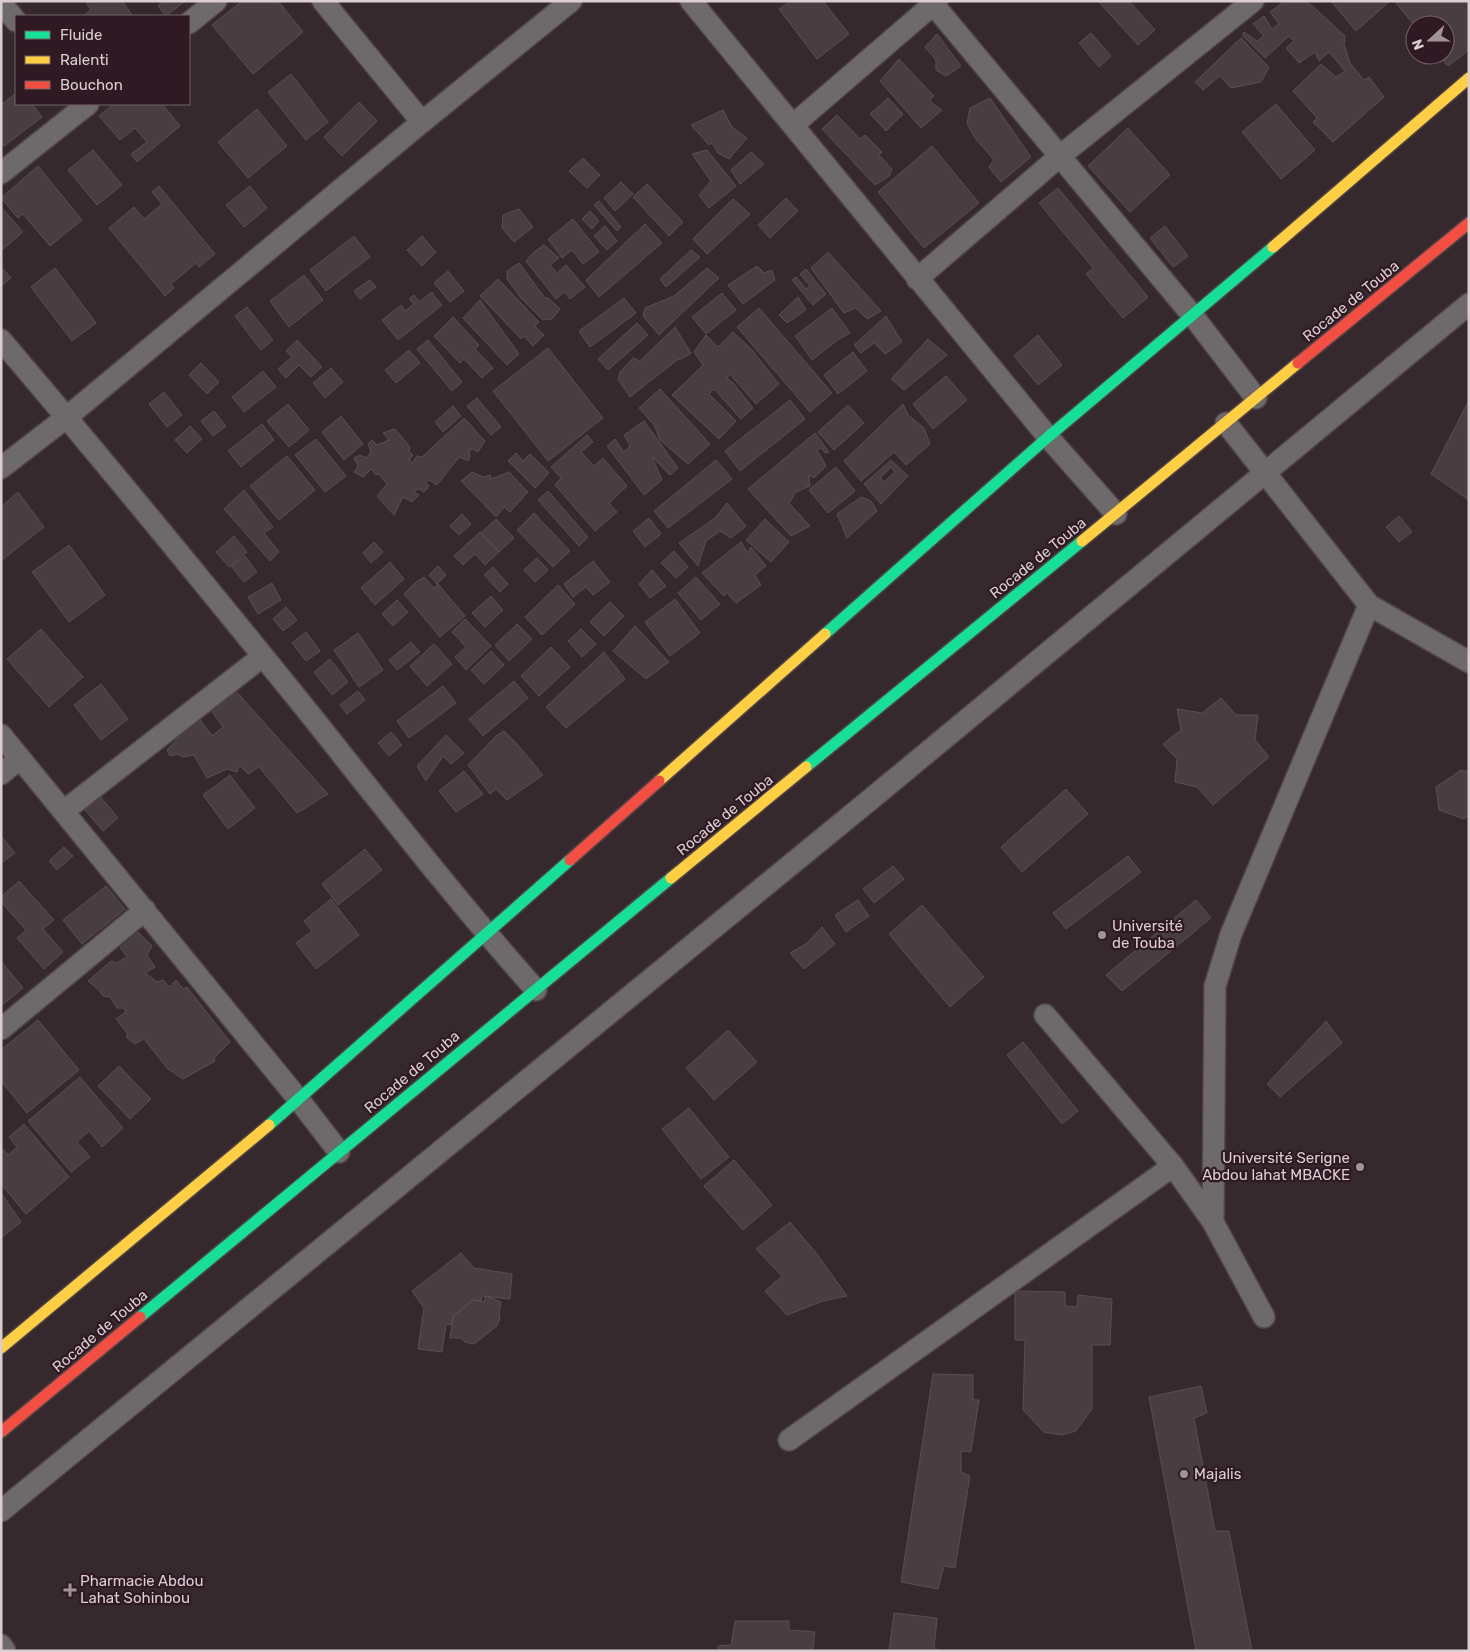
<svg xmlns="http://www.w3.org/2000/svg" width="1470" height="1652" font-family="Rubik,sans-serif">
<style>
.building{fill:#483e41;stroke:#594e52;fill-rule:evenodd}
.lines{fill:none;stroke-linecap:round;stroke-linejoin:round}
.street-casing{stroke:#4f4448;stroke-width:24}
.fast-casing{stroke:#4f4448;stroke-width:14}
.slow-casing{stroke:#4f4448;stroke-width:14}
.jam-casing{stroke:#4f4448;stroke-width:14}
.street{stroke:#6e696a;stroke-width:21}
.fast{stroke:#16e098;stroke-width:11}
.slow{stroke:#ffcf43;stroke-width:11}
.jam{stroke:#f24e42;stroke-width:11}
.poi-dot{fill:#a19498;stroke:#2f1a23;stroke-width:2}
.labels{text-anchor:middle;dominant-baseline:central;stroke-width:4.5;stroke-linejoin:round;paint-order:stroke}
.street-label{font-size:15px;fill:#dbcdd2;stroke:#2f1a23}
.poi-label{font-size:15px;fill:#dbcdd2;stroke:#2f1a23;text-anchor:start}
</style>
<rect width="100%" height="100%" fill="#35292d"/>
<path class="building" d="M 85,1 L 122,1 L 133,16 L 83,16 L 91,10 Z
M 162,1 L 185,1 L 166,16 L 158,6 Z
M 242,1 L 278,1 L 303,32 L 253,74 L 212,25 Z
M 790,1 L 823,1 L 849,34 L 817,59 L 779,9 Z
M 1098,1 L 1129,1 L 1155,30 L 1138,45 Z
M 1285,1 L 1307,1 L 1345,36 L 1344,44 L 1350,63 L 1364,80 L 1369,77 L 1384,97 L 1333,142 L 1313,122 L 1317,118 L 1293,91 L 1321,64 L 1336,77 L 1345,71 L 1329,52 L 1319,61 L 1315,52 L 1299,63 L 1286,48 L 1294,41 L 1289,36 L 1265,58 L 1242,35 L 1244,32 L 1257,41 L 1264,36 L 1253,24 L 1264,16 L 1272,29 L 1279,24 L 1270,12 Z
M 1331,1 L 1390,1 L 1356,31 Z
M 1398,1 L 1469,1 L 1469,50 L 1448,66 L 1438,55 L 1445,55 L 1445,25 L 1415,25 L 1415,26 L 1396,3 Z
M 1091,33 L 1111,56 L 1099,67 L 1079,43 Z
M 937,34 L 961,66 L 946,76 L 936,70 L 936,60 L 925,47 Z
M 1241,38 L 1269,67 L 1261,82 L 1231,88 L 1220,76 L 1203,90 L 1195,82 Z
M 899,59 L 934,96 L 930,100 L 933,104 L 942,110 L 921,128 L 880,81 Z
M 291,74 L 328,122 L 306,140 L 268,92 Z
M 16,93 L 16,104 L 32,104 L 42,117 L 4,146 L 1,142 L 1,105 Z
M 888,98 L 903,114 L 886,131 L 870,114 Z
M 990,98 L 1031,157 L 1001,182 L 989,167 L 994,160 L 975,138 L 967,123 L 970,108 Z
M 359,102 L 377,121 L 342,156 L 324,137 Z
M 114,104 L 162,104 L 180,126 L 137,162 L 131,154 L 147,142 L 135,128 L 120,140 L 99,116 Z
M 1276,104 L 1315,150 L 1281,179 L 1242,132 Z
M 257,109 L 287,146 L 248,178 L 218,142 Z
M 723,110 L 732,127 L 747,138 L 729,159 L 718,153 L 712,143 L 709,145 L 691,125 Z
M 837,115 L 860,139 L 865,135 L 882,152 L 879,155 L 892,169 L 889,176 L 875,185 L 822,129 Z
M 1128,128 L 1170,175 L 1130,212 L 1088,166 Z
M 932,146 L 979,203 L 924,248 L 878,192 Z
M 93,150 L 122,185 L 97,205 L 68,170 Z
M 707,150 L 736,186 L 709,208 L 699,195 L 711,181 L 692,154 Z
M 751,152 L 764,164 L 740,184 L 731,170 Z
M 583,158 L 600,175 L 587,188 L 569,171 Z
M 38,166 L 82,220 L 50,246 L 23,214 L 18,218 L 1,198 Z
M 621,182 L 633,194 L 615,211 L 604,198 Z
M 647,184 L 683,222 L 669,236 L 633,197 Z
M 159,186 L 215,254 L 199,267 L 196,263 L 171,284 L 174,288 L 165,296 L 109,228 L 134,207 L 144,219 L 162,204 L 152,192 Z
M 250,186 L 267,208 L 244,227 L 226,205 Z
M 1058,188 L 1148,297 L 1123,318 L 1086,274 L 1093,268 L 1039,203 Z
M 786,198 L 798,211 L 770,238 L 758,225 Z
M 733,199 L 750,214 L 707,254 L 693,239 Z
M 599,201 L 621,227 L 617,231 L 594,205 Z
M 1,207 L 23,232 L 1,251 Z
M 519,209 L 533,227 L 514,242 L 502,228 L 503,215 Z
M 590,211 L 599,221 L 592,229 L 582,219 Z
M 573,219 L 599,252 L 583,264 L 572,250 L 562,258 L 548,239 Z
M 645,224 L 662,243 L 599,297 L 586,280 Z
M 605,226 L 617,241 L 607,250 L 594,236 Z
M 1165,226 L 1188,256 L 1173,267 L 1150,238 Z
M 354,236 L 370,257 L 326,291 L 310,270 Z
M 422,236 L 436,252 L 422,266 L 407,250 Z
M 544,245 L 559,258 L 550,265 L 557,273 L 566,265 L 585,287 L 570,299 L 564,292 L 556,299 L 526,261 L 534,252 Z
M 691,250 L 700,257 L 666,287 L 660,279 Z
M 828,252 L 881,311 L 867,319 L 856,308 L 844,313 L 811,268 Z
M 519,263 L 545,298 L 548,298 L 560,309 L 552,319 L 543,320 L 521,298 L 507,279 L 507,271 Z
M 757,266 L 764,273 L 772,270 L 775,280 L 743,304 L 728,285 Z
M 1,267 L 11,278 L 1,286 Z
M 55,268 L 96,323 L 72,341 L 31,287 Z
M 707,268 L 719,278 L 659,335 L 643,316 L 645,308 L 674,296 Z
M 806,269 L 826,294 L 813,305 L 792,280 L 796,277 L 806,289 L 810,286 L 800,274 Z
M 448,271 L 464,291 L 450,302 L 434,283 Z
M 304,275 L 323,300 L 289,327 L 270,301 Z
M 498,279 L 539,322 L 535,326 L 544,335 L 533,346 L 524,336 L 521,339 L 480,296 Z
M 370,280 L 376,287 L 360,299 L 354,291 Z
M 432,292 L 435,297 L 442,305 L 398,340 L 382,320 L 401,305 L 405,311 L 414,304 L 409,299 L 414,295 L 419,302 Z
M 722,293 L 736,310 L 706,334 L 692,317 Z
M 798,297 L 806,310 L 787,323 L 779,315 Z
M 624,298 L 636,313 L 590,347 L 579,331 Z
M 480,300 L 519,354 L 507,365 L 463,318 Z
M 247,307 L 273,340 L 261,350 L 235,316 Z
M 759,308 L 832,393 L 810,412 L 737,327 Z
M 832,308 L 850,333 L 839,339 L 812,360 L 795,336 Z
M 886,316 L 902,342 L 885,354 L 874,343 L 861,353 L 854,345 Z
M 453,317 L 479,345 L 475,349 L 493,368 L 482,378 L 464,359 L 460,363 L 434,336 Z
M 637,323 L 648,335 L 608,370 L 598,359 Z
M 675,327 L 691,353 L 681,359 L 677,360 L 630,397 L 618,379 L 620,372 L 633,358 L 640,361 Z
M 733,332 L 752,350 L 779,384 L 756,404 L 730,374 L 727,378 L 734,384 L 753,408 L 741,419 L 714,389 L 709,394 L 736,421 L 719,439 L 672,395 L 703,365 L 694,352 L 706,335 L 718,347 Z
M 1038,335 L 1062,365 L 1038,385 L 1014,356 Z
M 928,339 L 947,355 L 904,390 L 891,379 Z
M 297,340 L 322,367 L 311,377 L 299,365 L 286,378 L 278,369 L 292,357 L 286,351 Z
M 428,340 L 462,382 L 452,391 L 417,349 Z
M 548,348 L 603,418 L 548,461 L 493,391 Z
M 409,350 L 420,363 L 396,383 L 385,370 Z
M 853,352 L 867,371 L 838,394 L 824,375 Z
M 201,363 L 219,382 L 207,394 L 189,375 Z
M 331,368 L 343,382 L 325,398 L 313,383 Z
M 263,371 L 276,387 L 244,412 L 232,397 Z
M 946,376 L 967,400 L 933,429 L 913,404 Z
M 660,389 L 710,444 L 688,464 L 660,440 L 654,425 L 639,408 Z
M 164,392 L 182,415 L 167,427 L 149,404 Z
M 477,398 L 501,427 L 491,435 L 467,406 Z
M 790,400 L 805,419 L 740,471 L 725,451 Z
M 1469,400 L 1469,500 L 1431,474 Z
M 288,404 L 309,430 L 289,447 L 267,421 Z
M 903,404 L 908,415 L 924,428 L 930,444 L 906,465 L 894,452 L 861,481 L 844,461 Z
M 848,405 L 864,423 L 834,450 L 818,432 Z
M 453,406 L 461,416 L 443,432 L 435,422 Z
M 214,411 L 226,426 L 213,436 L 201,421 Z
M 341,416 L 363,444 L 344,460 L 322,432 Z
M 464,418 L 485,441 L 478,452 L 473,449 L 469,451 L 470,457 L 468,461 L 459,457 L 437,485 L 429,480 L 426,483 L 429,486 L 424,492 L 419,489 L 413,491 L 419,495 L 412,502 L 403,497 L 394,515 L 377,496 L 387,484 L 379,474 L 376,475 L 371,469 L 363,477 L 354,472 L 358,466 L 354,458 L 360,455 L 367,458 L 371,451 L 368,444 L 372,440 L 377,445 L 389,440 L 383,433 L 395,429 L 410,447 L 409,452 L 413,455 L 409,460 L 412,463 L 417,456 L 422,457 Z
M 644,421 L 678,468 L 670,475 L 652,457 L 662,480 L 644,495 L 607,446 L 615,439 L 624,452 L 630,446 L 624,435 Z
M 262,424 L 274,440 L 241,467 L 228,451 Z
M 190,426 L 202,439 L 187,453 L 175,440 Z
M 815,433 L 829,452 L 825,453 L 821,448 L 817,450 L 826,466 L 814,478 L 809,475 L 810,486 L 796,492 L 789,503 L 810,526 L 791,536 L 748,489 Z
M 587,435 L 593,442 L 581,452 L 594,466 L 603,458 L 627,486 L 609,503 L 617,512 L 595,531 L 555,485 L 561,478 L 551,467 Z
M 316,439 L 346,476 L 325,492 L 295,455 Z
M 516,453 L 523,461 L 530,454 L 549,473 L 535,488 L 508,461 Z
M 287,456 L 315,490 L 279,520 L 250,486 Z
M 716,460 L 732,479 L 668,528 L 654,511 Z
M 891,460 L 908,476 L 881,504 L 864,484 ZM 891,467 L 895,472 L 884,482 L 880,478 Z
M 836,467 L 855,491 L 828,513 L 809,490 Z
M 472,472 L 483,477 L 490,475 L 491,479 L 509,472 L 528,492 L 510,512 L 504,507 L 496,517 L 461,481 Z
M 244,490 L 273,527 L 264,533 L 279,552 L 270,561 L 224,509 Z
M 548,491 L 588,537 L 579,546 L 538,500 Z
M 18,492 L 44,527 L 2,560 L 1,507 Z
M 861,497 L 871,501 L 877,511 L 847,538 L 837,514 Z
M 727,503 L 746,526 L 731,538 L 720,531 L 706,541 L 698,566 L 679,543 L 715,518 Z
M 534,513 L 570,551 L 553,567 L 517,530 Z
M 462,514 L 471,524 L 459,535 L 450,526 Z
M 1399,516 L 1412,532 L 1399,542 L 1386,527 Z
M 649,518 L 661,534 L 645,547 L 633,531 Z
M 496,519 L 514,538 L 499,552 L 481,533 Z
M 765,519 L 789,542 L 771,562 L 746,540 Z
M 480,532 L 499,552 L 485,565 L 475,554 L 463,565 L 454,556 Z
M 234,536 L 247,552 L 229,567 L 216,552 Z
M 374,542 L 383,552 L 371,563 L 363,553 Z
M 741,542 L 748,553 L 751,547 L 766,566 L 755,575 L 761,585 L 736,603 L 727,593 L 724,596 L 702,573 Z
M 69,545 L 105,595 L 69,622 L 32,572 Z
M 674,551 L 688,567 L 676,578 L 661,563 Z
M 245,556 L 257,572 L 244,582 L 231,566 Z
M 537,558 L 548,570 L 535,582 L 524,570 Z
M 593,561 L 610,582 L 593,595 L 586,587 L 573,597 L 564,584 Z
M 390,562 L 404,579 L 375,605 L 361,588 Z
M 438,566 L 446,575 L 437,584 L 429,575 Z
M 493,567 L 508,584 L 500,592 L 484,575 Z
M 652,570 L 666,586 L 650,598 L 639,584 Z
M 424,577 L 434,588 L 438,584 L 465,616 L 440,637 L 404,594 L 416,582 Z
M 696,577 L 720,604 L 701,620 L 678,593 Z
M 272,583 L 281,600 L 258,614 L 248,597 Z
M 558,585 L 575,604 L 542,635 L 525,617 Z
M 491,596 L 503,610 L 485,627 L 472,613 Z
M 675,599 L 700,633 L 670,656 L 645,622 Z
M 397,600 L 408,612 L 393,626 L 382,614 Z
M 610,602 L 624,616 L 604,636 L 590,622 Z
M 286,607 L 297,620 L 283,631 L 273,619 Z
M 465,619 L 491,646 L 466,670 L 455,657 L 466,647 L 452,632 Z
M 517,624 L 532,639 L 509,661 L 495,645 Z
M 635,626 L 669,662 L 646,679 L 613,651 Z
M 41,629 L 83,677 L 49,707 L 7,659 Z
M 581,629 L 596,644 L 582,657 L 568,641 Z
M 306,632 L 320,651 L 306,661 L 292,643 Z
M 358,633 L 383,670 L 359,687 L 334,650 Z
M 411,642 L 420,652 L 397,670 L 389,660 Z
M 434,644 L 452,664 L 427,686 L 410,666 Z
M 551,647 L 570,667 L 539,696 L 521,676 Z
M 491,651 L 504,665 L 484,684 L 471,670 Z
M 604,652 L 625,679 L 566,728 L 546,707 Z
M 330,659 L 348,682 L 332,695 L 314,672 Z
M 514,681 L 528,698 L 483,736 L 469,719 Z
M 101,684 L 128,719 L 101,740 L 74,705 Z
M 443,686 L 456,703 L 409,738 L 397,721 Z
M 234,689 L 328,794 L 297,813 L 259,767 L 248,774 L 239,765 L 237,772 L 227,769 L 207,778 L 194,755 L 183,757 L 178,754 L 170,756 L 167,750 L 198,717 L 212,736 L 223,727 L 211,710 Z
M 358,691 L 365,700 L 347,714 L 340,705 Z
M 1221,698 L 1236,715 L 1258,715 L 1255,740 L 1269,757 L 1213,805 L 1197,787 L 1175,782 L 1177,759 L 1163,744 L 1181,730 L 1177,709 L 1202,713 Z
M 504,731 L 517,744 L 543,775 L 507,800 L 496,789 L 490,794 L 468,765 L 496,736 Z
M 391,732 L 402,745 L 389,756 L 378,743 Z
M 446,735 L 464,753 L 451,764 L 443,756 L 426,781 L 417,766 Z
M 1461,770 L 1469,772 L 1469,816 L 1464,819 L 1439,810 L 1436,787 Z
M 464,771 L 483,794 L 456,812 L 439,791 Z
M 230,775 L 255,808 L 228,829 L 203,795 Z
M 1066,789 L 1088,814 L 1022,872 L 1001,847 Z
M 100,796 L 118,818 L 103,831 L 85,810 Z
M 1,836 L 15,853 L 1,863 Z
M 64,847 L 73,856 L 57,870 L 49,861 Z
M 365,849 L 382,870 L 338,905 L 322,884 Z
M 1128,856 L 1141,872 L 1066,929 L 1053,913 Z
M 893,866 L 904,879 L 874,903 L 863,889 Z
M 19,881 L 54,920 L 43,929 L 63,952 L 44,969 L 17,938 L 26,930 L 1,902 L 1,897 Z
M 106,886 L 125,909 L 82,944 L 63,920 Z
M 331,899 L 359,935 L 316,969 L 296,943 L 312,931 L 304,921 Z
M 858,900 L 869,916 L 846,932 L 835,915 Z
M 1196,900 L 1211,918 L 1122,991 L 1106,975 Z
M 922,905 L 984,977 L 950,1007 L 889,934 Z
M 822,927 L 835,944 L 804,969 L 790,953 L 806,944 Z
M 138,932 L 152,946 L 147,955 L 155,967 L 145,973 L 157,982 L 163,980 L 170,987 L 176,980 L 183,989 L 187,987 L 230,1042 L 214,1058 L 215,1061 L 183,1079 L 168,1069 L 144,1039 L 135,1044 L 127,1038 L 127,1033 L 116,1019 L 126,1012 L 124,1008 L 117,1008 L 110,997 L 103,996 L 98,989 L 88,981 L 111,961 L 116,963 L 127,957 L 120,948 Z
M 1,961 L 23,988 L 1,1006 Z
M 38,1020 L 79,1070 L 27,1113 L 1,1081 L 1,1050 Z
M 1326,1021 L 1342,1043 L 1280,1097 L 1267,1084 Z
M 728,1030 L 757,1062 L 714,1100 L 686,1068 Z
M 1023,1042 L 1078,1111 L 1062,1124 L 1007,1055 Z
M 119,1066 L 151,1099 L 130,1119 L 98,1086 Z
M 80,1077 L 123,1128 L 102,1147 L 89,1131 L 77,1142 L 90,1157 L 71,1172 L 28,1121 Z
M 689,1108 L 729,1157 L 701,1179 L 662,1129 Z
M 24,1124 L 69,1177 L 26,1214 L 1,1184 L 1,1147 L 8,1155 L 17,1147 L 9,1137 Z
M 734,1160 L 772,1205 L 743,1230 L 704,1186 Z
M 1,1193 L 21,1222 L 1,1238 Z
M 790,1222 L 817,1254 L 847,1296 L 823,1301 L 787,1315 L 765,1291 L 782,1276 L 756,1249 Z
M 461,1253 L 474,1268 L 512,1274 L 510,1299 L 482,1296 L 481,1301 L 473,1300 L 453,1316 L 452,1324 L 446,1325 L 442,1352 L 418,1349 L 424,1308 L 412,1291 Z
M 1015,1291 L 1065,1292 L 1065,1306 L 1077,1307 L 1078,1295 L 1112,1299 L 1110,1345 L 1092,1345 L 1092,1409 L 1076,1431 L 1062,1435 L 1044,1432 L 1023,1410 L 1025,1340 L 1015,1340 Z
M 486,1296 L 501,1302 L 499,1313 L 500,1318 L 497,1326 L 474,1344 L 465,1342 L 461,1338 L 450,1338 L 453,1316 L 473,1300 L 484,1302 Z
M 933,1374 L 973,1375 L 973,1400 L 979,1400 L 971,1452 L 961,1451 L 961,1472 L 970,1476 L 955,1568 L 944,1566 L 938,1589 L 901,1582 Z
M 1201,1386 L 1207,1413 L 1194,1418 L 1215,1531 L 1229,1531 L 1252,1651 L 1196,1651 L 1149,1397 Z
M 894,1613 L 937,1618 L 934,1649 L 943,1651 L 889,1651 Z
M 735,1621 L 789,1621 L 789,1630 L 815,1632 L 813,1651 L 718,1651 L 718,1646 L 731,1645 Z"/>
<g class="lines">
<defs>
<path id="street" d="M 323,1 L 422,122
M 691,1 L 1048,437 L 1116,514
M 1,3 L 16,21
M 933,4 L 1193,316 L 1256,398
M 189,23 L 216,1
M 793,125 L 937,1
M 1,173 L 88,104
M 917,279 L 1060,156 L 1253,1
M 1,340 C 104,461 205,584 305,708 C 381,803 455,899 536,990
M 1226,423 L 1369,605 L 1469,662
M 1,468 L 67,417 L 422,122 L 571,1
M 1,735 L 299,1100 L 339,1152
M 1,774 L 20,758
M 64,811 L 263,656
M 1045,1015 L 1173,1166 L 1213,1222 L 1264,1317
M 1,1029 L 145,910
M 1213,1222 L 1215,986 L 1231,934 L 1369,605
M 789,1440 L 1173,1166
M 1,1511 L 871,799 L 1469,304
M 1,1645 L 5,1651"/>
<path id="fast" d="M 825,634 L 1048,437 L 1273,247
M 806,767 L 1082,541
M 269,1125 L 570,860
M 140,1317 L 671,878"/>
<path id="slow" d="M 1273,247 L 1469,78
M 1082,541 L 1298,363
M 659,781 L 825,634
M 671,878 L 806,767
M 1,1348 L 269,1125"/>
<path id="jam" d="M 1298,363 L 1469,223
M 570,860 L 659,781
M 1,1432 L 140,1317"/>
</defs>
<use href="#street" class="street-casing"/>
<use href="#fast" class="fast-casing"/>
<use href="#slow" class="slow-casing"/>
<use href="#jam" class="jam-casing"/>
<use href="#street" class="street"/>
<use href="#fast" class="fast"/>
<use href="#slow" class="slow"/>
<use href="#jam" class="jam"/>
</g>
<g class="poi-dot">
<circle cx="1102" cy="935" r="5"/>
<circle cx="1360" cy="1167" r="5"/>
<circle cx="1184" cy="1474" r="5"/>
<path d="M67.5 1582.5h5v5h5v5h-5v5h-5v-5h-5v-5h5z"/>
</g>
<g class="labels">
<g class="street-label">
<text transform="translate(1351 301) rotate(-39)">Rocade de Touba</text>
<text transform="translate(1038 558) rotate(-39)">Rocade de Touba</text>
<text transform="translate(725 815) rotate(-39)">Rocade de Touba</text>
<text transform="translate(412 1072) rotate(-40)">Rocade de Touba</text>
<text transform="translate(100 1331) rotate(-40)">Rocade de Touba</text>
</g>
<g class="poi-label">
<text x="1112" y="926">Université<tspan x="1112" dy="17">de Touba</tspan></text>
<text x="1350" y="1158" text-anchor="end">Université Serigne<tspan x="1350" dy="17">Abdou lahat MBACKE</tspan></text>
<text x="1194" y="1474">Majalis</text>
<text x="80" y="1581">Pharmacie Abdou<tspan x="80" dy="17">Lahat Sohinbou</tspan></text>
</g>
</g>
<rect width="1470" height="1652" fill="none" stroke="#dbcdd2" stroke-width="5"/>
<rect x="15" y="15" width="175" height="90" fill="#2f1a23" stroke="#746269"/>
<rect x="25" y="31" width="25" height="8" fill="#16e098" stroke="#746269"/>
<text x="60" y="40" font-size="15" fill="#dbcdd2">Fluide</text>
<rect x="25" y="56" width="25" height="8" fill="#ffcf43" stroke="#746269"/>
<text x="60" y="65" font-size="15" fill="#dbcdd2">Ralenti</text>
<rect x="25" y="81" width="25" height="8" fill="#f24e42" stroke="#746269"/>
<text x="60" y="90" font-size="15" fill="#dbcdd2">Bouchon</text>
<g transform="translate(1430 40) rotate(249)"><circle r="24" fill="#2f1a23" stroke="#746269"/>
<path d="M0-4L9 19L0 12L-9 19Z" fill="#a19498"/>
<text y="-8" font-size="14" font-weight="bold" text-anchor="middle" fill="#dbcdd2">N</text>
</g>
</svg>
